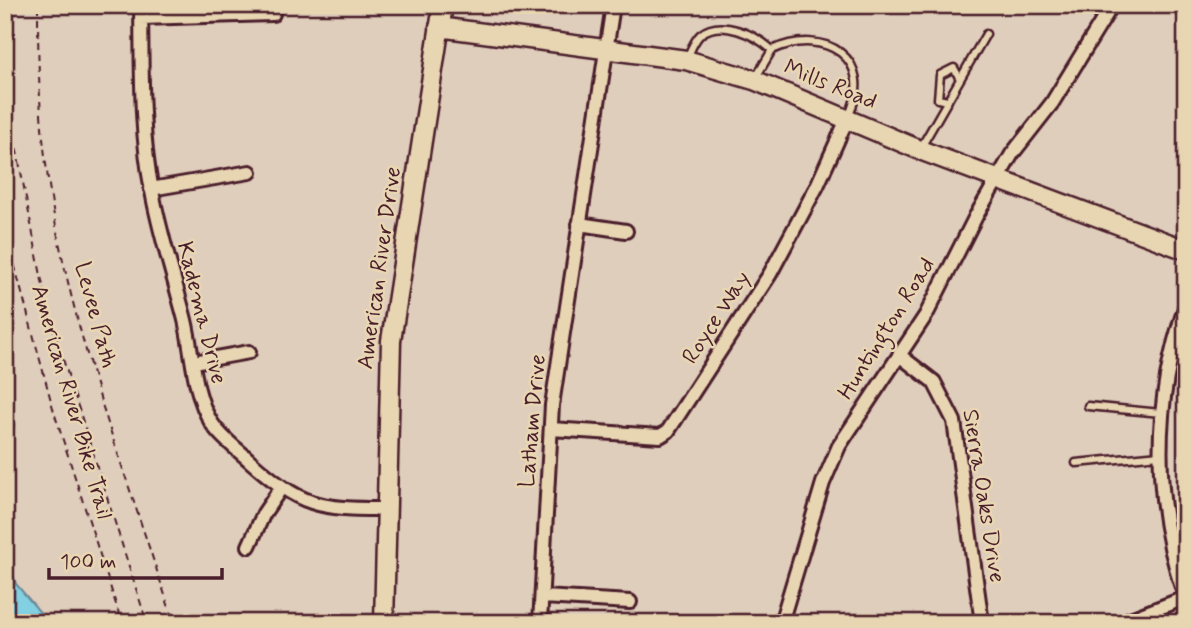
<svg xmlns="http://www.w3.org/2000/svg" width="1191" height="628" font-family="Mynerve,sans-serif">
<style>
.water{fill:#82d0e1;stroke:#6c8998;stroke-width:2}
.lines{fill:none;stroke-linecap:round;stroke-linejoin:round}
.lane-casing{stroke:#4a1f2b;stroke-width:11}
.street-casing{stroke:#4a1f2b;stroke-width:18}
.secondary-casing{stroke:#4a1f2b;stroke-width:23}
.path{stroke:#4a1f2b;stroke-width:2;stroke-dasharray:7 5;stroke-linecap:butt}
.lane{stroke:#e8d6b3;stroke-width:6}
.street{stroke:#e8d6b3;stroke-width:12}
.secondary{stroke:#e8d6b3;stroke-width:18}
.labels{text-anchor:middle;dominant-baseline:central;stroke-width:5;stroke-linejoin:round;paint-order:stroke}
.street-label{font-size:23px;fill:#4a1f2b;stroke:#e8d6b3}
</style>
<rect width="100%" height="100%" fill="#e0cebc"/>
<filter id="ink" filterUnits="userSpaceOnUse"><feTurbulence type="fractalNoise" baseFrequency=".0143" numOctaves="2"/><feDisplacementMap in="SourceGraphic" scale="14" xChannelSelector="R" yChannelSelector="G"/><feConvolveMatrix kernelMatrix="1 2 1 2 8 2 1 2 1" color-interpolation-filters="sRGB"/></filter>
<g filter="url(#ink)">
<path class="water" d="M 5,373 L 14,426 L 5,451 Z
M 5,552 L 16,584 L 49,623 L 5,623 Z"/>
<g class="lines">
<defs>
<path id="lane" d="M 772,50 C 825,26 877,59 848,117
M 687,58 C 691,50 694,40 701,34 C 721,18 756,35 772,50 L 755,79
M 948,101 L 938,99 L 940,75 L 954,68 L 960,79
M 920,149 L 986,34
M 1088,406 L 1161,413
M 1076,463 L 1160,455"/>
<path id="street" d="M 141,5 C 142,67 140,130 152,191 C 160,235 174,277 185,320 C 193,353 193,393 211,422 C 220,437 236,448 249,460 C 302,507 317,509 388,509
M 141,18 L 273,14
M 151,189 L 250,172
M 579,224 L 626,231
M 1186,305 C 1152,401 1152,503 1186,600
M 899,355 L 934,382 L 954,421 L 982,623
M 194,362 L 249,352
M 551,429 L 660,436 L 668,431 L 770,274 L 817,186 L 848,117
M 249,546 L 264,513 L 281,488
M 543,597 L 630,602
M 540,623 L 552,405 L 613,5
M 781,623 L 823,483 L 839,446 L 926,315 L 976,216 L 1012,154 L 1052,103 L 1112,5
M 1120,623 L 1185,598"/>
<path id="secondary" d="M 439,27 L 686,60 L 754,80 L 920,150 L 1186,250
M 384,623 L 391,341 L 443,5"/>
</defs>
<use href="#lane" class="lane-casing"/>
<use href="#street" class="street-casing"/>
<use href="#secondary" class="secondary-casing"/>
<path class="path" d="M 8,5 L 9,110 L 48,312 L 147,623
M 38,5 C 38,59 39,111 46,164 C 66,321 126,473 174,623
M 5,230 L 54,412 L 122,623"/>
<use href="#lane" class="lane"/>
<use href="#street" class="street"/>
<use href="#secondary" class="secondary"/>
</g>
</g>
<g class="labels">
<g class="street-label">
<text transform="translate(830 85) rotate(22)">Mills Road</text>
<text transform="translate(380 268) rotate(-82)">American River Drive</text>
<text transform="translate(201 313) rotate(76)">Kadema Drive</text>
<text transform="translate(95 315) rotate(75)">Levee Path</text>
<text transform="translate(717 318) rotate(-57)">Royce Way</text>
<text transform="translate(887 329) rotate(-58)">Huntington Road</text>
<text transform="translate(71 402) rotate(74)">American River Bike Trail</text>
<text transform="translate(533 421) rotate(-85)">Latham Drive</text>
<text transform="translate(983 496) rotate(81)">Sierra Oaks Drive</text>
</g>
</g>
<rect width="1191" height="628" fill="none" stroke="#e8d6b3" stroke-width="28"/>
<rect x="14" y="14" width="1163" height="600" fill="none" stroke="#4a1f2b" stroke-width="2.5" filter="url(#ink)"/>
<path d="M49 568v10h173v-10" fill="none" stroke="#4a1f2b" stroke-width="3.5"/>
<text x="60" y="568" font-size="21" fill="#4a1f2b" stroke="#e8d6b3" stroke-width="5" paint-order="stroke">100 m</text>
</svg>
